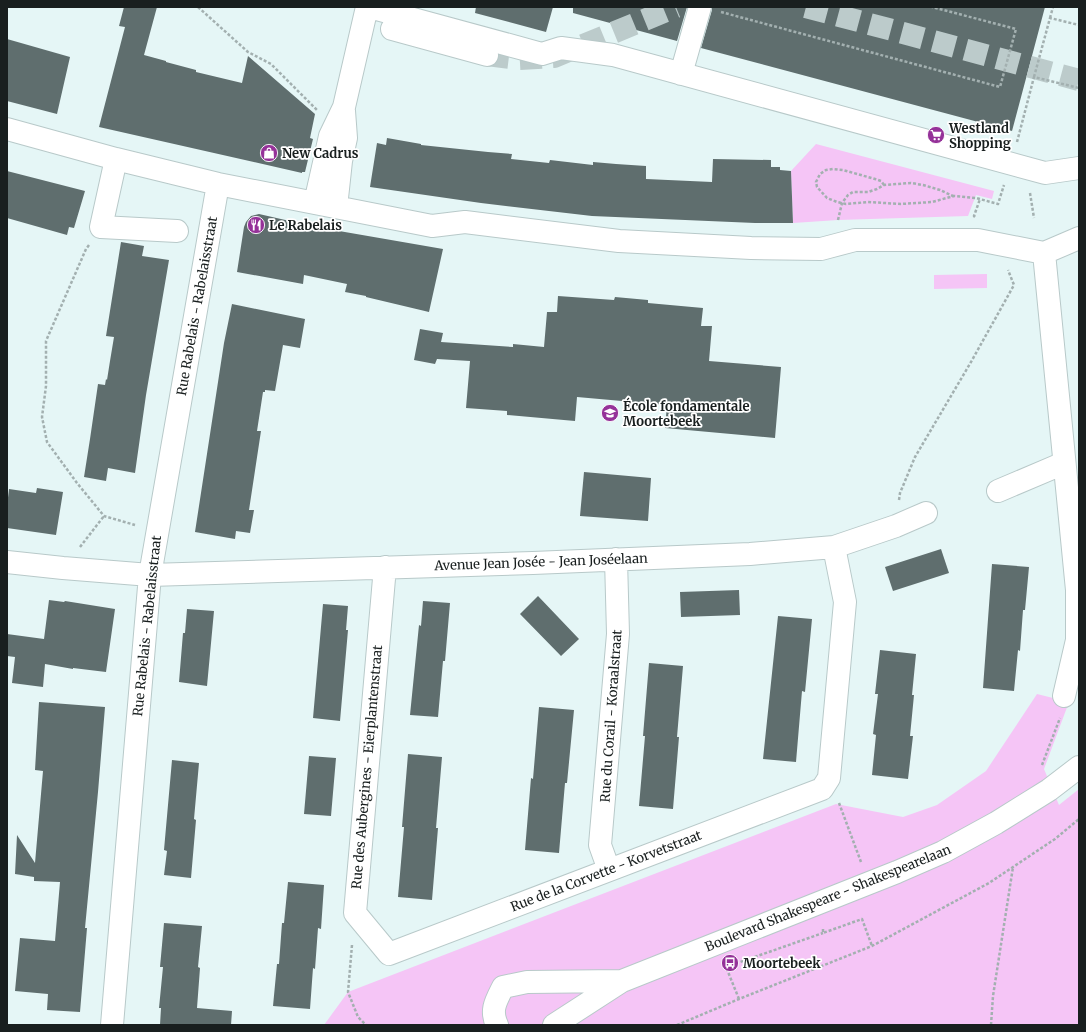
<svg xmlns="http://www.w3.org/2000/svg" width="1086" height="1032" font-family="Merriweather,serif">
<style>
.green{fill:#f5c5f6}
.building{fill:#5f6e6e}
.lines{fill:none;stroke-linecap:round;stroke-linejoin:round}
.minor-tunnel{stroke:#bccbcb;stroke-width:22;stroke-dasharray:22 11;stroke-linecap:butt}
.minor-casing{stroke:#b8c9c9;stroke-width:24}
.path{stroke:#a3b0b0;stroke-width:2.5;stroke-dasharray:3 2;stroke-linecap:butt}
.minor{stroke:#fff;stroke-width:22}
.labels{text-anchor:middle;dominant-baseline:central;stroke-width:3.5;stroke-linejoin:round;paint-order:stroke}
.poi-label{font-size:13px;font-weight:bold;fill:#191f1f;stroke:#fff;text-anchor:start}
.street-label{font-size:13px;fill:#191f1f;stroke:#fff}
</style>
<rect width="100%" height="100%" fill="#e5f6f6"/>
<path class="green" d="M 816,144 L 994,191 L 992,199 L 976,195 L 968,216 L 838,220 L 793,223 L 791,171 Z
M 987,274 L 987,288 L 934,289 L 934,275 Z
M 1037,694 L 1069,702 L 1044,769 L 1059,805 L 1079,789 L 1079,1025 L 324,1025 L 348,992 L 836,804 L 903,817 L 937,805 L 986,771 Z"/>
<path class="building" d="M 124,7 L 157,7 L 144,55 L 166,61 L 166,62 L 196,70 L 196,72 L 242,83 L 248,56 L 315,114 L 310,138 L 313,139 L 305,172 L 302,172 L 302,173 L 99,127 L 125,27 L 119,26 Z
M 476,7 L 553,7 L 546,32 L 475,13 Z
M 573,7 L 687,7 L 677,41 L 573,13 Z
M 712,7 L 1045,7 L 1012,131 L 701,48 L 712,10 Z
M 7,39 L 70,57 L 57,114 L 7,101 Z
M 387,138 L 421,144 L 421,145 L 488,152 L 512,154 L 511,159 L 549,163 L 550,160 L 593,165 L 593,162 L 616,164 L 646,166 L 646,179 L 712,182 L 713,159 L 771,160 L 771,167 L 780,167 L 780,170 L 791,171 L 793,223 L 755,223 L 592,216 L 481,203 L 370,187 L 377,143 L 386,145 Z
M 7,171 L 85,191 L 74,228 L 69,227 L 67,235 L 7,218 Z
M 259,214 L 316,227 L 443,249 L 429,312 L 366,297 L 366,296 L 345,292 L 347,284 L 304,275 L 303,284 L 237,272 L 244,227 L 246,222 L 251,216 Z
M 121,242 L 144,246 L 142,256 L 169,260 L 146,395 L 135,473 L 108,468 L 106,481 L 84,477 L 90,439 L 98,384 L 105,385 L 106,379 L 107,380 L 110,361 L 114,337 L 106,336 Z
M 558,296 L 614,300 L 615,297 L 648,300 L 648,303 L 703,308 L 701,326 L 712,326 L 709,361 L 781,367 L 775,438 L 665,428 L 667,405 L 577,397 L 575,421 L 507,415 L 507,411 L 466,408 L 470,361 L 437,359 L 435,364 L 414,360 L 420,329 L 443,333 L 441,342 L 513,347 L 513,344 L 544,347 L 547,312 L 557,312 Z
M 232,304 L 305,319 L 300,348 L 283,345 L 275,391 L 265,390 L 265,392 L 263,392 L 257,431 L 261,431 L 249,510 L 254,510 L 250,533 L 236,531 L 235,539 L 195,532 L 224,343 Z
M 584,472 L 651,478 L 648,521 L 580,516 Z
M 37,488 L 63,492 L 56,535 L 7,528 L 7,506 L 9,489 L 36,493 Z
M 941,549 L 949,573 L 893,591 L 885,567 Z
M 992,564 L 1029,567 L 1025,610 L 1023,610 L 1020,651 L 1018,650 L 1014,691 L 983,688 Z
M 739,590 L 740,615 L 681,617 L 680,592 Z
M 538,596 L 579,639 L 561,656 L 520,614 Z
M 49,600 L 64,602 L 65,601 L 115,609 L 106,672 L 73,668 L 73,669 L 45,664 L 43,687 L 12,683 L 15,657 L 7,656 L 7,634 L 44,639 Z
M 423,601 L 450,603 L 445,661 L 443,661 L 438,717 L 410,715 L 419,625 L 421,626 Z
M 323,604 L 348,606 L 346,630 L 348,630 L 340,721 L 313,718 Z
M 187,609 L 214,611 L 207,686 L 179,682 L 183,633 L 185,633 Z
M 778,616 L 812,619 L 805,692 L 802,691 L 796,762 L 763,759 Z
M 880,650 L 916,654 L 912,695 L 914,695 L 910,736 L 913,736 L 908,779 L 872,775 L 876,735 L 873,734 L 878,694 L 875,694 Z
M 649,663 L 683,666 L 677,737 L 679,737 L 673,809 L 639,806 L 645,736 L 643,736 Z
M 39,702 L 105,707 L 98,792 L 85,928 L 87,928 L 80,1012 L 47,1010 L 48,994 L 15,991 L 20,938 L 55,941 L 60,882 L 34,881 L 34,877 L 15,874 L 17,835 L 35,863 L 43,771 L 35,770 Z
M 539,707 L 574,710 L 567,783 L 565,783 L 559,853 L 525,850 L 531,778 L 533,779 Z
M 408,754 L 442,757 L 436,828 L 438,828 L 432,900 L 398,897 L 404,827 L 402,827 Z
M 309,756 L 336,758 L 331,816 L 304,814 Z
M 172,760 L 199,763 L 194,819 L 196,820 L 191,878 L 164,875 L 167,851 L 164,850 Z
M 288,882 L 324,885 L 321,929 L 318,928 L 315,969 L 313,968 L 310,1009 L 273,1006 L 277,964 L 279,964 L 282,923 L 284,923 Z
M 164,923 L 202,926 L 198,967 L 200,968 L 197,1008 L 232,1011 L 231,1025 L 160,1025 L 161,1008 L 159,1008 L 163,967 L 160,967 Z"/>
<g class="lines">
<path class="minor-tunnel" d="M 806,7 L 1079,80
M 487,55 L 519,59 L 554,57 L 676,7"/>
<defs>
<path id="minor" d="M 369,7 L 542,54 L 561,48 L 613,55 L 1045,173 L 1079,168
M 392,29 L 487,55
M 681,74 L 700,7
M 7,129 L 116,159 L 218,184 L 432,226 L 465,222 L 619,241 L 751,248 L 821,249 L 855,240 L 978,240 L 1044,253 L 1079,238
M 116,159 L 101,227 L 177,231
M 315,203 L 330,136 L 344,107 L 367,7
M 336,207 L 341,161 L 346,138 L 344,111
M 1044,253 L 1077,590 L 1077,640 L 1064,696
M 998,491 L 1064,463
M 7,562 L 63,568 L 150,575 L 533,563 L 750,554 L 834,547 L 896,526 L 926,513
M 385,567 L 355,913 L 389,954 L 822,789 L 829,778 L 845,602 L 834,547
M 609,870 L 600,845 L 618,634 L 616,559
M 112,1025 L 150,575 L 218,184
M 497,1025 C 490,1010 496,1001 503,987 L 527,982 L 622,981
M 554,1025 L 622,981 L 897,872 L 943,852 L 996,823 L 1049,790 L 1079,767"/>
</defs>
<use href="#minor" class="minor-casing"/>
<path class="path" d="M 198,7 L 248,52 L 271,64 L 317,110
M 721,12 L 1000,87 L 1016,29 L 932,7
M 1050,18 L 1053,7
M 1034,77 L 1050,18 L 1079,25
M 1017,142 L 1034,77 L 1079,88
M 884,185 L 881,181 L 875,179 L 843,170 L 833,169 L 826,170 L 820,174 L 816,182 L 817,187 L 827,198 L 837,202 L 846,204 L 868,202 L 901,204 L 932,202 L 954,196 L 976,198 L 998,204 L 1004,185
M 1030,193 L 1034,218
M 975,217 L 974,216 L 980,199
M 838,220 L 842,203 L 848,195 L 853,192 L 868,192 L 877,189 L 884,185 L 911,183 L 923,185 L 940,190 L 953,196
M 89,245 L 86,249 L 46,341 L 46,386 L 42,417 L 47,442 L 77,483 L 104,516 L 135,525
M 899,500 L 900,493 L 915,457 L 971,362 L 1014,285 L 1008,270
M 80,547 L 104,516
M 1042,765 L 1060,718
M 839,803 L 861,862
M 823,929 L 823,933 L 862,919 L 872,946
M 352,945 L 348,992 L 358,1017 L 366,1025
M 739,999 L 726,967 L 823,933
M 677,1025 L 739,999 L 872,946 L 989,883 L 1055,839 L 1079,819
M 991,1025 L 993,996 L 1013,867"/>
<use href="#minor" class="minor"/>
</g>
<defs>
<symbol id="supermarket-disc" viewBox="-11 -11 22 22"><circle r="9.5" fill="#953299" stroke="#fff"/><path d="M-6-5.5h2.5l.6 2H6L4.5 2H-2.5L-4.4-4H-6ZM-1.5 3.2a1.3 1.3 0 1 0 .1 0ZM3 3.2a1.3 1.3 0 1 0 .1 0Z" fill="#fff"/></symbol>
<symbol id="shop-disc" viewBox="-11 -11 22 22"><circle r="9.5" fill="#953299" stroke="#fff"/><path d="M-5-2.5h2.3a2.7 3.5 0 0 1 5.4 0H5L5.5 6h-11ZM-1.5-2.5h3a1.5 2.3 0 0 0-3 0Z" fill="#fff"/></symbol>
<symbol id="restaurant-disc" viewBox="-11 -11 22 22"><circle r="9.5" fill="#953299" stroke="#fff"/><path d="M-5-6h1v4h1v-4h1v4h1v-4h1v5L-1.5 .5V6h-2V.5L-5-1ZM5-6V6H3V1.5H1.5Q1.5-4 5-6Z" fill="#fff"/></symbol>
<symbol id="school-disc" viewBox="-11 -11 22 22"><circle r="9.5" fill="#953299" stroke="#fff"/><path d="M0-5L7-2L0 1L-7-2ZM-4 1L0 2.5L4 1V4Q0 6-4 4Z" fill="#fff"/></symbol>
<symbol id="bus-disc" viewBox="-11 -11 22 22"><circle r="9.5" fill="#953299" stroke="#fff"/><path d="M-5-6H5V4H4V6H2V4H-2V6H-4V4H-5ZM-3.5-4V0h7V-4ZM-3.5 1.2v1.5H-2V1.2ZM2 1.2v1.5H3.5V1.2Z" fill="#fff"/></symbol>
</defs>
<g fill-rule="evenodd">
<use href="#supermarket-disc" x="926" y="125" width="20" height="20"/>
<use href="#shop-disc" x="259" y="143" width="20" height="20"/>
<use href="#restaurant-disc" x="246" y="215" width="20" height="20"/>
<use href="#school-disc" x="600" y="403" width="20" height="20"/>
<use href="#bus-disc" x="720" y="953" width="20" height="20"/>
</g>
<g class="labels">
<g class="poi-label">
<text x="949" y="128">Westland<tspan x="949" dy="15">Shopping</tspan></text>
<text x="282" y="153">New Cadrus</text>
<text x="269" y="225">Le Rabelais</text>
<text x="623" y="406">École fondamentale<tspan x="623" dy="15">Moortebeek</tspan></text>
<text x="743" y="963">Moortebeek</text>
</g>
<g class="street-label">
<text transform="translate(197 306) rotate(-80)">Rue Rabelais - Rabelaisstraat</text>
<text transform="translate(541 562) rotate(-2)">Avenue Jean Josée - Jean Joséelaan</text>
<text transform="translate(147 626) rotate(-84)">Rue Rabelais - Rabelaisstraat</text>
<text transform="translate(611 716) rotate(-86)">Rue du Corail - Koraalstraat</text>
<text transform="translate(367 767) rotate(-85)">Rue des Aubergines - Eierplantenstraat</text>
<text transform="translate(606 871) rotate(-21)">Rue de la Corvette - Korvetstraat</text>
<text transform="translate(828 898) rotate(-22)">Boulevard Shakespeare - Shakespearelaan</text>
</g>
</g>
<rect width="1086" height="1032" fill="none" stroke="#191f1f" stroke-width="16"/>
</svg>
